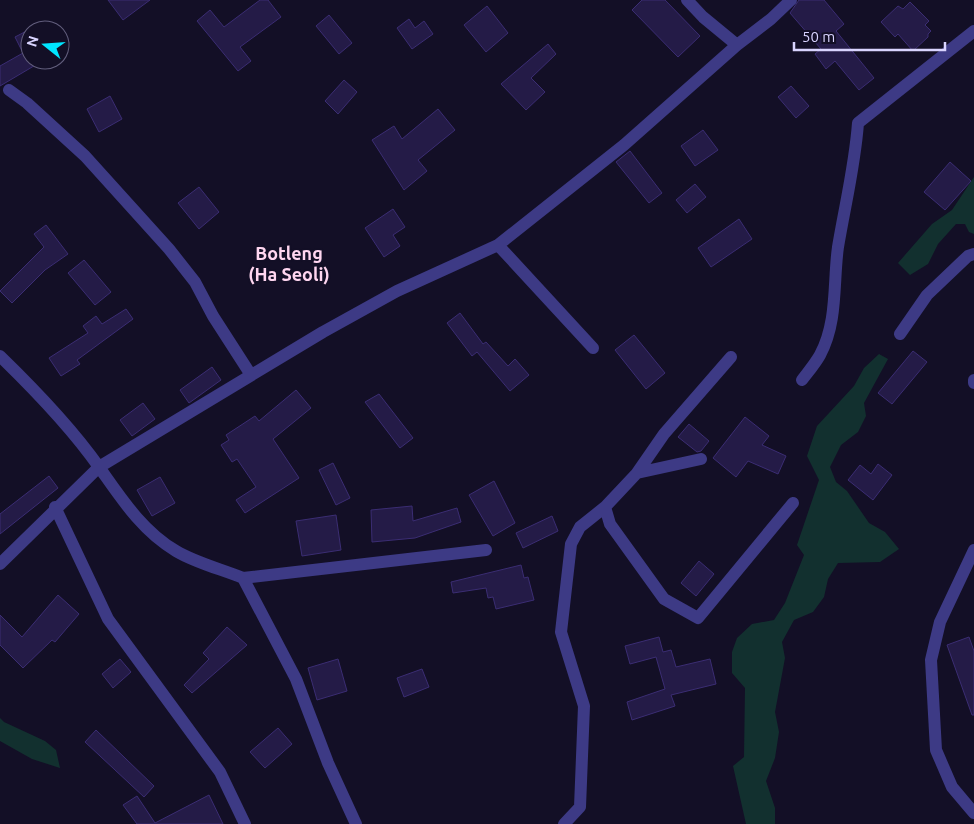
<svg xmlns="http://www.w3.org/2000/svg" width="974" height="824" font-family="Ubuntu,sans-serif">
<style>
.green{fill:#12302f}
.building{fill:#241b47;stroke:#3b2d73}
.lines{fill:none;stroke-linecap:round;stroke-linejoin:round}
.minor{stroke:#3d3a85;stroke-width:12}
.labels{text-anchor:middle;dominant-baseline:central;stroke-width:4;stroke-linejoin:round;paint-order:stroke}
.district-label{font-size:18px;font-weight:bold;fill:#ffd6f0;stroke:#130f26}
</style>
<rect width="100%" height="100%" fill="#130f26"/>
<path class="green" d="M 974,177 L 974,234 L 969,232 L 965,224 L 956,224 L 938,244 L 928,264 L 910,275 L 898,263 L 932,224 L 952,210 Z
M 879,354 L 888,359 L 864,403 L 866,416 L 858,432 L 841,445 L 830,467 L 836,482 L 847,491 L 869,523 L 885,532 L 899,549 L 880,562 L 838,563 L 828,579 L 824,597 L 813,612 L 794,620 L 782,642 L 785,658 L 775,712 L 779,732 L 775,758 L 766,781 L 775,808 L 775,824 L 746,824 L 733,766 L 744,757 L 745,688 L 732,673 L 732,652 L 737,638 L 752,624 L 774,620 L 785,603 L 804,555 L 797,545 L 819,480 L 807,456 L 817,426 L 854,386 L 864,368 Z
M 0,718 L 4,722 L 45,741 L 56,750 L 60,768 L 32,759 L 0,741 Z"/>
<path class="building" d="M 108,0 L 150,0 L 123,20 Z
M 260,0 L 268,0 L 281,17 L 240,47 L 251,61 L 238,71 L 197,21 L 210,10 L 224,27 Z
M 642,0 L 665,0 L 700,36 L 678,57 L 632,10 Z
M 799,0 L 824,0 L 844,24 L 836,31 L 874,78 L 859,90 L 835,61 L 826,69 L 815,54 L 821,49 L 790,13 Z
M 910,2 L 929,21 L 925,25 L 931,31 L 928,34 L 928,37 L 913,51 L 898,34 L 895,37 L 881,22 L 898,6 L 903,9 Z
M 487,6 L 508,33 L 486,52 L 464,25 Z
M 329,15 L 352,43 L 339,54 L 316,26 Z
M 409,19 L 415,28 L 424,21 L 433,34 L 412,49 L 397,28 Z
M 44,22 L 48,30 L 30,30 L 30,60 L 44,60 L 0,86 L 0,66 L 23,53 L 15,37 Z
M 548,44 L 556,54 L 531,78 L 545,92 L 526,110 L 501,84 Z
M 344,80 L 357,92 L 338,114 L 325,101 Z
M 791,86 L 809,106 L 796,118 L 778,97 Z
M 110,96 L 122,119 L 99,132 L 87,109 Z
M 438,109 L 455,130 L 418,160 L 427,171 L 404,190 L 372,140 L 394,126 L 402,139 Z
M 703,130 L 718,150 L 695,166 L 681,146 Z
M 630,151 L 662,193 L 649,203 L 616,162 Z
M 950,162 L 971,181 L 945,210 L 924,192 Z
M 695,184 L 706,197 L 687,213 L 676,200 Z
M 199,187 L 219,212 L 199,229 L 178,203 Z
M 393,209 L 405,227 L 393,235 L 400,246 L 384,257 L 365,228 Z
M 739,219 L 752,239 L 711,267 L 698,248 Z
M 46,225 L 68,254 L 45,270 L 12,303 L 0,291 L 44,247 L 34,234 Z
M 84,260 L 111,292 L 95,305 L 68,273 Z
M 126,309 L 133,319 L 77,360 L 80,364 L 61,376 L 49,358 L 88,333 L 83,326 L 96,316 L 102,324 Z
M 460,313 L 483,344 L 486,342 L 508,366 L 515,359 L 529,375 L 510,391 L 477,352 L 472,356 L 447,323 Z
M 634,335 L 665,373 L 646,389 L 615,350 Z
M 913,351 L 927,362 L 892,404 L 878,393 Z
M 212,367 L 221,380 L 189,403 L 180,390 Z
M 296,390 L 311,408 L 273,439 L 299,478 L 245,513 L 236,500 L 256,487 L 237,459 L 232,462 L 221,445 L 229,440 L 226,435 L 255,416 L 259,421 Z
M 379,394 L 413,438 L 400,448 L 365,402 Z
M 143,403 L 155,419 L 132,436 L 120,420 Z
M 745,417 L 769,436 L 762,445 L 786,456 L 778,474 L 748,461 L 736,477 L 713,458 Z
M 689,424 L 709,441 L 701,451 L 697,452 L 678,437 Z
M 333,463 L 350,498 L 336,505 L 319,470 Z
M 878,464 L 892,475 L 873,500 L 848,480 L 860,465 L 871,474 Z
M 49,476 L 58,488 L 0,534 L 0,514 Z
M 160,477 L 175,503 L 152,516 L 137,490 Z
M 494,481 L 515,523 L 493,536 L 469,495 Z
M 412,506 L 413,521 L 457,508 L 461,522 L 415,538 L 372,542 L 371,510 Z
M 336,515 L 341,550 L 302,556 L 296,521 Z
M 552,516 L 558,531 L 523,548 L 516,533 Z
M 699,561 L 714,574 L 696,596 L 681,583 Z
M 521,565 L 524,578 L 528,577 L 534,600 L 496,609 L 493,597 L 488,598 L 486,588 L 453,593 L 451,582 Z
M 58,595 L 79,614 L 55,642 L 52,640 L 23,668 L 0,645 L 0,615 L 22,637 Z
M 227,627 L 247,645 L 192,693 L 184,685 L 209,659 L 203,653 Z
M 659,637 L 663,652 L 671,650 L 676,667 L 710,659 L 716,684 L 671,695 L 675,706 L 632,720 L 627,702 L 665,689 L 656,657 L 630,664 L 625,646 Z
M 969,637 L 974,651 L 974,715 L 972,715 L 947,645 Z
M 120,659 L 131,672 L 113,688 L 102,674 Z
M 338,659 L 347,691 L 317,700 L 308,668 Z
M 422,669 L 429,687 L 404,697 L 397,678 Z
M 278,728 L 292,744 L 265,768 L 250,752 Z
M 96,730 L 154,786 L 144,797 L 85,742 Z
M 209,795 L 223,824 L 137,824 L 123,805 L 137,796 L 155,823 Z"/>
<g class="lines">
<path class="minor" d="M 687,0 L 703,17 L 737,45 L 771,19 L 791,0
M 9,90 L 27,103 L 85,156 L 169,249 L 195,282 L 213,316 L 251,375
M 498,245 L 593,348
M 900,334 L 927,295 L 968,256 L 974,254
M 0,356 C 35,390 71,427 99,467 C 121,498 142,531 176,551 C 196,563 221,569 243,578 L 296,679 L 328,763 L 356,824
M 802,380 C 808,372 815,364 820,355 C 838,322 833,282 838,247 C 845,205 855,165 858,123 L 974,31
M 974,380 L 974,383
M 637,473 L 664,434 L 731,357
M 55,507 L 108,619 L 220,772 L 245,824
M 605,507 L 610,524 L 664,599 L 698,618 L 793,503
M 974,550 L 940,622 L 931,660 L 936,750 L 952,787 L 974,813
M 0,564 L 99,467 L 323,332 L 397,291 L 498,245 L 624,145 L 737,45
M 243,578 L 486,550
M 564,824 L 580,807 L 584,706 L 561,632 L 571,544 L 580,527 L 605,507 L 637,473 L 701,459"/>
</g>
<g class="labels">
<g class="district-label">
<text x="289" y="253">Botleng<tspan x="289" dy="21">(Ha Seoli)</tspan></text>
</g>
</g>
<g transform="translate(45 45) rotate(287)"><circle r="24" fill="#130f26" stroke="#625e7d"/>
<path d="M0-4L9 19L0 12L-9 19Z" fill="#00e5ff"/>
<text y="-8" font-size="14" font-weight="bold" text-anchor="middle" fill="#d9d4ff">N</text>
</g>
<path d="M794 42v8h151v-8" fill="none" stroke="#d9d4ff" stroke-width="2.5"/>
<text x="802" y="42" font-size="15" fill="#d9d4ff" stroke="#130f26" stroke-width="4" paint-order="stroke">50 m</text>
</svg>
